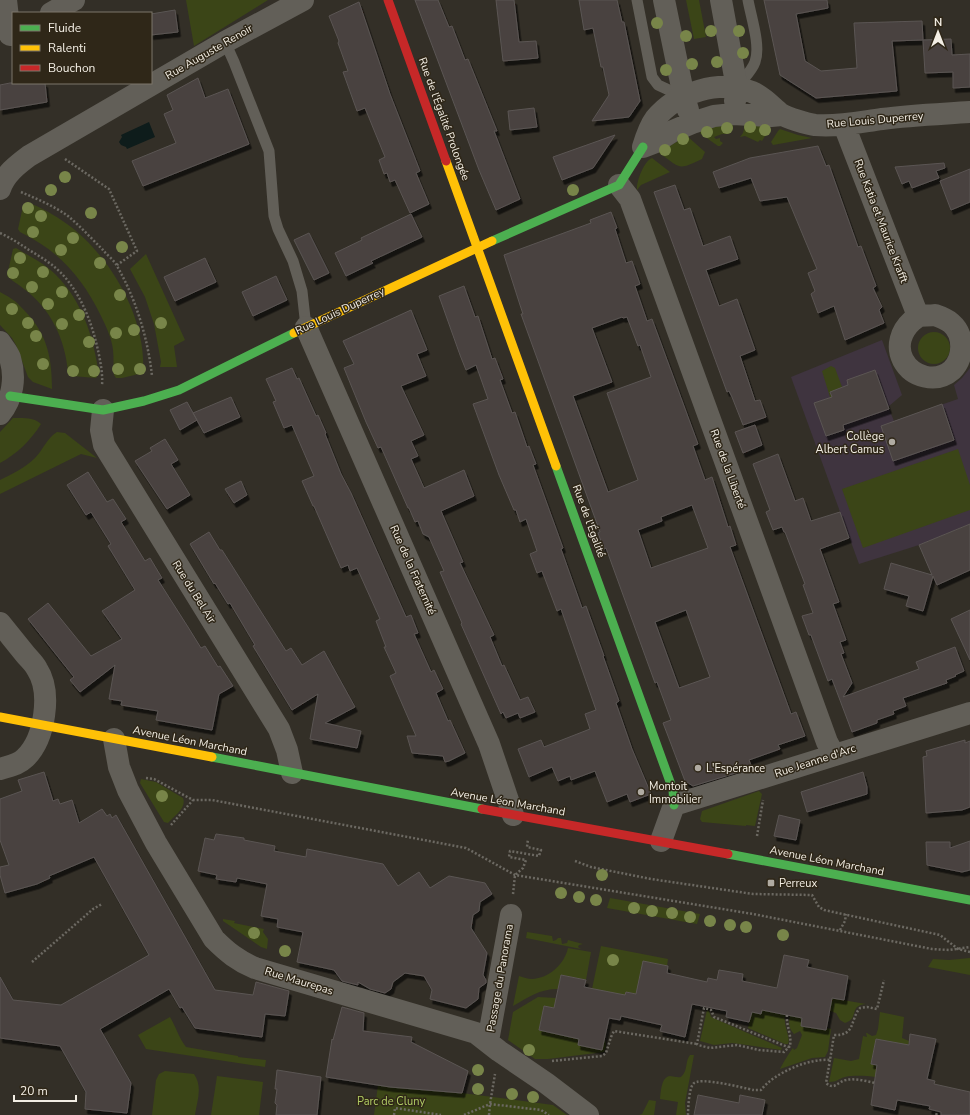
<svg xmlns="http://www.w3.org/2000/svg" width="970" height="1115" font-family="'Nunito Sans',sans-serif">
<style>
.education{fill:#3f343f}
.green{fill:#3b4517}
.water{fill:#0e1c1b}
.building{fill:#484240;stroke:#5b5553;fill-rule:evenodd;filter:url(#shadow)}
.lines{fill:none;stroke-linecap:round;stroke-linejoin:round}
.path{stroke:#6c6962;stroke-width:2.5;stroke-dasharray:2 2;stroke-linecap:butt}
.lane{stroke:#625f58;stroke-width:11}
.street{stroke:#625f58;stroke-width:22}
.fast{stroke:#4caf50;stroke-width:9}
.slow{stroke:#ffc107;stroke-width:9}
.jam{stroke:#c62828;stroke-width:9}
.tree{fill:#788549}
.poi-dot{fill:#b0aba2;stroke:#2f2718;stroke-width:1.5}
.labels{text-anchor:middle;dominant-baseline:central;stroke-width:3;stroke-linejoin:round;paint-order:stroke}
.street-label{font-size:11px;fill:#f3eee4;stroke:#2f2718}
.poi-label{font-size:11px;fill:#f3eee4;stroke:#2f2718;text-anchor:start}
.park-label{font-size:11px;fill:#b1cc64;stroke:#2f2718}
</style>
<defs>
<filter id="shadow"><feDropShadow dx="2.5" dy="4.5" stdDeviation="0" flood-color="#0009"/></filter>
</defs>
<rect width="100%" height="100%" fill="#332f27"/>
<path class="education" d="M 882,340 L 902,395 L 889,406 L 889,409 L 894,421 L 958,399 L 954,385 L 962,378 L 970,368 L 970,524 L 919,545 L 859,564 L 791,377 Z"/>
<path class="green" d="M 186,0 L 268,0 L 194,46 Z
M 686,0 L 699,0 L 706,37 L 694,39 Z
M 733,125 L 733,127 L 729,134 L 722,134 L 714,137 L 716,139 L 720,138 L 720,141 L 723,143 L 720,146 L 718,146 L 701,134 L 700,132 L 702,128 Z
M 745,125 L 770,126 L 770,128 L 762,141 L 760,140 L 758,142 L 745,136 L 740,137 L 743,133 Z
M 780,129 L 798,135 L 812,138 L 773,145 L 771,142 L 778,131 Z
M 687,136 L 705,152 L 702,159 C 677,171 681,168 659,153 L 659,152 Z
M 652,158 L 670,172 L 641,185 L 637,190 C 636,182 644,161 652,158 Z
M 27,202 C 40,207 55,215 67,224 C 110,255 147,318 143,373 L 122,378 L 116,378 L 114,375 C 113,367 114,358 113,350 C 112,339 106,326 101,316 C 82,277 59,251 20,232 L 18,229 L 23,206 Z
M 16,248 C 29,256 44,263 55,274 C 83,302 93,336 99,374 L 96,378 L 72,376 L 68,372 C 65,339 51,309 24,289 C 18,284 12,281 7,276 L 13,249 Z
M 146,254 L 185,340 L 174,346 L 177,367 L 160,367 L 161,362 L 154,324 L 145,297 L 130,269 Z
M 0,292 C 7,296 15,300 20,306 C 46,331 52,354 52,389 L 33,382 L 28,377 L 16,345 L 12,338 L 0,325 Z
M918 348a16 16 0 1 1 32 0a16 16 0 1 1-32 0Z
M 831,366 L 835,368 L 842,387 L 831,392 L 832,397 L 830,397 L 822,371 Z
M 13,418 C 23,418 34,417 41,424 C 31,440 17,454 0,463 L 0,432 Z
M 57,432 L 65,433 L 97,458 L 81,454 L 0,494 L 0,480 C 12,474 25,468 35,458 C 43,450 47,438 57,432 Z
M 958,449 L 970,485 L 970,510 L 863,548 L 842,489 Z
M 141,779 L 156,782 L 183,798 C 187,808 174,816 168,823 L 164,822 L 140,783 Z
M 759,791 L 762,794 L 755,826 L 746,825 L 746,826 L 702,822 L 700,819 L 702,811 Z
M 610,898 L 700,914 L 697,924 L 607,908 Z
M 223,919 L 235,921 L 234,923 L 264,929 L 263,932 L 268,939 L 267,949 L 261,947 L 223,921 Z
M 527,932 L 552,936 L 553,941 L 556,940 L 558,938 L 561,938 L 562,944 L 567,943 L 568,940 L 583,944 L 579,945 L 578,947 L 581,949 L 526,938 Z
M 601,946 L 668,959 L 667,966 L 637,994 L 626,992 L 625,995 L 592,989 Z
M 568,948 L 591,952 L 586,980 L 561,975 L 558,989 C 539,989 529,997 513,1006 L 519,976 C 523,977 528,979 532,979 C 549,978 564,965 568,948 Z
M 970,958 L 970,975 L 928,967 L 933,959 L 949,960 Z
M 538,997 L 556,998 L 555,1008 L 544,1006 L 539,1030 L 571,1037 L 580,1038 L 578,1045 L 602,1050 L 605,1039 L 606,1047 L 604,1052 L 548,1059 L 535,1059 L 508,1040 L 513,1012 Z
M 831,998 L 866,1004 C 848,1006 860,1018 845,1023 L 840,1020 L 836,1013 L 830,1011 Z
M 707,1010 L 709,1011 L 711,1017 L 782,1048 L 781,1050 L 774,1049 L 740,1044 L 732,1043 L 714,1045 L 700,1041 Z
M 762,1010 L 785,1015 C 783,1026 791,1038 788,1044 L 785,1044 L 748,1028 L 752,1012 Z
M 880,1012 L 904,1017 L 902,1038 L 909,1041 L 908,1046 L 876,1039 L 871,1064 L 879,1066 L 876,1077 C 866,1076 855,1075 845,1077 C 837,1079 838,1082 829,1082 L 834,1058 L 851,1061 L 859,1059 L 863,1036 L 867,1037 L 866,1033 L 867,1033 L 872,1036 L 876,1035 L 878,1029 Z
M 790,1016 L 803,1017 L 801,1026 L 826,1030 L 827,1028 L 831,1029 L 828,1051 L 825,1057 L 812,1058 L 780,1069 C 783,1063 789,1053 793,1048 L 794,1050 L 797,1048 L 802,1035 L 800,1031 L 794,1034 C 789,1029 788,1022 790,1016 Z
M 170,1017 C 176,1027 179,1038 186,1047 L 238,1056 L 238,1057 L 266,1060 L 265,1067 L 146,1049 L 138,1035 Z
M 690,1055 L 694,1055 L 685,1103 L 686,1115 L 676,1115 L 678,1102 L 660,1099 C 661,1092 661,1077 670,1076 C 672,1076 674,1077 676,1077 C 679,1077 680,1078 682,1076 C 688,1070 685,1061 690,1055 Z
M 165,1071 L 194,1074 C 203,1087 197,1101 195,1115 L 152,1115 L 156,1080 L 159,1074 Z
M 217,1076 L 263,1082 L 259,1115 L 211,1115 Z
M 378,1085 L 462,1093 L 553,1105 L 567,1115 L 374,1115 Z
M 649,1100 L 656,1101 L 654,1115 L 639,1115 L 642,1114 Z"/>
<path class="water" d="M 149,122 L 155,137 L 127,149 L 126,147 L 121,145 L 119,142 L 122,137 L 121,135 Z"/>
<path class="building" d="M 415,0 L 438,0 L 449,27 L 452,26 L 465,60 L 468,59 L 497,131 L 494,131 L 520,199 L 496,210 L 479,170 Z
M 496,0 L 514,0 L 519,42 L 536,41 L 538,58 L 503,61 Z
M 579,0 L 617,0 L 622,22 L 624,22 L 640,101 L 629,117 L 592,121 L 609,95 L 603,67 L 601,67 L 593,28 L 584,30 Z
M 764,0 L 827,0 L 828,8 L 796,14 L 805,61 L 821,71 L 857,68 L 854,23 L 922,21 L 923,40 L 892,41 L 897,91 L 816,98 L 780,75 Z
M 359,2 L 390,94 L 420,171 L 416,173 L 429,204 L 410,213 L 395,180 L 390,182 L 387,173 L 384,174 L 379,160 L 385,157 L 365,108 L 357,111 L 343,72 L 348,71 L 338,43 L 339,41 L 329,16 Z
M 175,10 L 178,32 L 151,35 L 151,14 Z
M 951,39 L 952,55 L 970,54 L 970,87 L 953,88 L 953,72 L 925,73 L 923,40 Z
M 198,78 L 205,98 L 228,89 L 249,144 L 143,186 L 132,161 L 176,143 L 164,114 L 173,110 L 167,95 Z
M 10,83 L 45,83 L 47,102 L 0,110 L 0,85 Z
M 534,108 L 537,127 L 510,130 L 508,111 Z
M 615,135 L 593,168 L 562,180 L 553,157 Z
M 818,146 L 826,166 L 829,165 L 858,247 L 861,246 L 876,286 L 873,288 L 882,307 L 879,310 L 884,323 L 845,340 L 834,306 L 818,313 L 811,294 L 815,291 L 808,273 L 817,269 L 787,197 L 760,201 L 751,178 L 719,188 L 713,172 L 750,158 Z
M 944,163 L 945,168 L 936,171 L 939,178 L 912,188 L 909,181 L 902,184 L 895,167 Z
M 970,169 L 970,202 L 951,210 L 940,181 Z
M 675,185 L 684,210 L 690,208 L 703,246 L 730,236 L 738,259 L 706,270 L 719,306 L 737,299 L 755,350 L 740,356 L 755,401 L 760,400 L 766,417 L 743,425 L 732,397 L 729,391 L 727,392 L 712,351 L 654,192 Z
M 611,212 L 617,228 L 615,229 L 626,263 L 632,261 L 640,284 L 635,286 L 647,321 L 652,319 L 698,444 L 693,446 L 705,480 L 712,477 L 728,527 L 730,526 L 736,545 L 730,547 L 791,714 L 796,712 L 805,736 L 778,745 L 780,749 L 749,760 L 752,768 L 693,786 L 685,781 L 668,736 L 663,723 L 671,720 L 660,690 L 657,682 L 655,683 L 606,548 L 604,549 L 598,533 L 600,532 L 521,314 L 523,314 L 520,305 L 504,255 L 591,223 L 590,220 ZM 622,317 L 623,318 L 627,317 L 638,346 L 640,345 L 651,377 L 607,393 L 638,480 L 608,492 L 573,396 L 612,382 L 592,328 ZM 692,505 L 708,548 L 651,568 L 638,530 L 662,521 L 661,517 ZM 686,610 L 710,677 L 679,688 L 655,622 Z
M 411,214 L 422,237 L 371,261 L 373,263 L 346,276 L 335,253 L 362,240 L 361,238 Z
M 309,233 L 329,273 L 314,280 L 294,240 Z
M 205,258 L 216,282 L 175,301 L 164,277 Z
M 276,276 L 287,300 L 253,316 L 242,292 Z
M 464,286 L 475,317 L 478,316 L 492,359 L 495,358 L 503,379 L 500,380 L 512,413 L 515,412 L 527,447 L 529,446 L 536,464 L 533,465 L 563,548 L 561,549 L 582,608 L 586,606 L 604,656 L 603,656 L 619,701 L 616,703 L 632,749 L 651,794 L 630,802 L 627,794 L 607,802 L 595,771 L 571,780 L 570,776 L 558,781 L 552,767 L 529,777 L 518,749 L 541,740 L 544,747 L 590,729 L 585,714 L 596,710 L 561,609 L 557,611 L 542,571 L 537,573 L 530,554 L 537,551 L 526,519 L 520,522 L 516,510 L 514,510 L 499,475 L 473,404 L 488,399 L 476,365 L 466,370 L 460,355 L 439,296 Z
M 411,310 L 427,350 L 417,354 L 426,376 L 401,386 L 424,435 L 411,441 L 418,456 L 411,459 L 424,488 L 464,470 L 474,496 L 441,511 L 463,562 L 460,563 L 494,635 L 490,637 L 502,666 L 504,665 L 520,700 L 528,697 L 535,712 L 520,718 L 518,713 L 506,718 L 503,712 L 501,714 L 461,624 L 462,623 L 440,572 L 444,571 L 429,537 L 423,534 L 418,521 L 415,522 L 409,508 L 408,508 L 381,447 L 378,448 L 366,422 L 344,368 L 354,364 L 343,341 Z
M 292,368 L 297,379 L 299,378 L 316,416 L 318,415 L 326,433 L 325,434 L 341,474 L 351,493 L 406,617 L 411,615 L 418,633 L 414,634 L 431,672 L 434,670 L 443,689 L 436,693 L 448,721 L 450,720 L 465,753 L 449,761 L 445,762 L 443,756 L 412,753 L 407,736 L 416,736 L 390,676 L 396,673 L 384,647 L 386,647 L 376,621 L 380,619 L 357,568 L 350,571 L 348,565 L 341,568 L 314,506 L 313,506 L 302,481 L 314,476 L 292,425 L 284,428 L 273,402 L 276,401 L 266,379 Z
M 875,370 L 889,409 L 843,425 L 844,430 L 826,436 L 814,403 L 832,397 L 830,392 L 848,385 L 847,380 Z
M 231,397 L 240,417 L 204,433 L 193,413 Z
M 187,402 L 197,420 L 180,430 L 170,410 Z
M 942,404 L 954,440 L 893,461 L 881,426 Z
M 755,425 L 762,445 L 743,453 L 735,432 Z
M 165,439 L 178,460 L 171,464 L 190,495 L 167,509 L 135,461 L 152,451 L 150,448 Z
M 778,454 L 795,501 L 803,498 L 811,521 L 840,512 L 849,538 L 820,549 L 839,602 L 833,604 L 846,640 L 840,642 L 844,653 L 841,654 L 852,683 L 843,697 L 919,669 L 916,662 L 955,647 L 964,671 L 955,675 L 956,676 L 946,680 L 947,683 L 903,698 L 906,706 L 893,711 L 894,714 L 877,720 L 877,723 L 852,732 L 832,679 L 828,681 L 811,635 L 809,635 L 802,616 L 813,613 L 803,585 L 805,584 L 785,532 L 784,532 L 782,527 L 773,530 L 766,512 L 770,510 L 753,464 Z
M 88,472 L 107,502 L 113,499 L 126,519 L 121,522 L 145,561 L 150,558 L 162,578 L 158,580 L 188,627 L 201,648 L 205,646 L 218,667 L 220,666 L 233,686 L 219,694 L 212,730 L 156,720 L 158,711 L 121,705 L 122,701 L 109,699 L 115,665 L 80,692 L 70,680 L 74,677 L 28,619 L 48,603 L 91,656 L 122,639 L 102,611 L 135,590 L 108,546 L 111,544 L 91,512 L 86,515 L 67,485 Z
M 241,481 L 247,495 L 234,503 L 225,489 Z
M 970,524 L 970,570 L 937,585 L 933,576 L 923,611 L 906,606 L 909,596 L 884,589 L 891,563 L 932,575 L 919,545 Z
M 209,532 L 220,550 L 222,550 L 286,651 L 291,648 L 302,665 L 324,651 L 355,707 L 325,723 L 361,731 L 357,748 L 310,739 L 318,694 L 292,710 L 253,646 L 255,645 L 230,603 L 228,604 L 215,583 L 214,584 L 190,544 Z
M 970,610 L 970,660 L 951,619 Z
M 965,740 L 965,743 L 970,741 L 970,807 L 962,810 L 926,813 L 923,757 L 927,756 L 926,751 Z
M 44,772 L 53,801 L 58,799 L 60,804 L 72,800 L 79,823 L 102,809 L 107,816 L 110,814 L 112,818 L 116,815 L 215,990 L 253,995 L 256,982 L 289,991 L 285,1016 L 265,1014 L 262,1037 L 195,1028 L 182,1007 L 180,1008 L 169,989 L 100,1029 L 131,1083 L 127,1113 L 85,1109 L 86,1092 L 60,1046 L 0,1038 L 0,977 L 13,1000 L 61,1005 L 149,955 L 94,857 L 49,876 L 50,878 L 37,884 L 5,893 L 0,875 L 0,867 L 9,865 L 0,840 L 0,799 L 22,791 L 18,780 Z
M 863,772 L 867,787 L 867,794 L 807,812 L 801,792 Z
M 779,815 L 800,820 L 796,840 L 774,836 Z
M 216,834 L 244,838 L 244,840 L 275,846 L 274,851 L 306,857 L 307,849 L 383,864 L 398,886 L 419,872 L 430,888 L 449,876 L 485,883 L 492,894 L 480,902 L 479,911 L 473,915 L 471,928 L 487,953 L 483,975 L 486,980 L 486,983 L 479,988 L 478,999 L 466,1008 L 430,999 L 432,990 L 424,976 L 405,973 L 393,982 L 391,989 L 385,993 L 370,989 L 358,982 L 358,985 L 342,981 L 334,970 L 297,962 L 303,932 L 277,927 L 278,919 L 261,916 L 267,884 L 237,878 L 236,882 L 216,879 L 217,875 L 198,871 L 205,838 L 214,840 Z
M 970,841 L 970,870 L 962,872 L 927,865 L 926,842 L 950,842 L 950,848 Z
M 784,955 L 809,960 L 807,967 L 848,976 L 844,1000 L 832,998 L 826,1030 L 801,1026 L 802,1018 L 762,1010 L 761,1014 L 752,1012 L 749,1022 L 726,1017 L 727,1011 L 692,1004 L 685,1037 L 660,1031 L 662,1025 L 621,1016 L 620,1020 L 609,1018 L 602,1050 L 578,1045 L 579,1039 L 539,1030 L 544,1006 L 554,1008 L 561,975 L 586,980 L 584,987 L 625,995 L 626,992 L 636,994 L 643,961 L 668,966 L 667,973 L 707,982 L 708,978 L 717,980 L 719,970 L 743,974 L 742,981 L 777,988 Z
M 342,1007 L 364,1013 L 363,1031 L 412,1037 L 411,1042 L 468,1071 L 462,1093 L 390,1087 L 326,1077 L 332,1039 L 333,1040 Z
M 910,1034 L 936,1039 L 927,1079 L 935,1081 L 934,1084 L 970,1092 L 970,1115 L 941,1115 L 941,1112 L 929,1109 L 930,1106 L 897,1100 L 895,1110 L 871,1105 L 877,1065 L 871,1064 L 876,1039 L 909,1045 Z
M 277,1070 L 321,1077 L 317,1115 L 276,1115 L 277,1105 L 275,1103 L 277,1089 L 275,1089 Z
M 698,1095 L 739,1103 L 740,1095 L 765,1100 L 762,1115 L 694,1115 Z"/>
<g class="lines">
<path class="path" d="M 65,159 L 109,189 L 137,251 L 117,265
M 21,192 C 37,199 54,206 68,216 C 80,226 92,239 103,250 C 107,255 114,260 117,266 C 136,299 148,339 152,376
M 0,233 C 11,238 20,244 29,250 C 41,257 54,265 63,275 C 81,295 91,321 97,346 C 100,359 103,373 102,386
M 146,778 L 154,779 L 193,800 L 212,800 L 466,848 L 515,875 L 753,914 L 932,949 L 949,950 L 970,947
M 171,825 L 193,800
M 757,836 L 763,800
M 575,861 L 591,867 L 651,879 L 753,894 L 812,895 L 819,907 L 824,910 L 940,935 L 958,949 L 970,952
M 513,894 L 515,875 L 523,868 L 526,860 L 509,857 L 510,851 L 539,856 L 541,850 L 527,847 L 528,839
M 840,930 L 845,921 L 846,914
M 32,962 L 93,909 L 102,904
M 787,1015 C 786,1026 792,1035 790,1046 L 788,1047 L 714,1017 L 711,1010 L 704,1008 L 697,1044 L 698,1045 L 710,1048 L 737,1045 L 759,1050 L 784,1052 L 790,1046
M 830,1060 L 826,1083 C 835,1091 838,1081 846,1080 C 855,1078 866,1081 875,1083
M 552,1061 L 602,1056 L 606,1053 L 611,1037 L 614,1031 L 697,1044
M 394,1115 L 395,1108 L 441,1115
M 464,1115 L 490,1104 L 541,1110 L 549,1115
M 489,1115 L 490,1104 L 495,1074
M 688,1115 C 688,1109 689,1089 693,1084 C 699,1076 743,1088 754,1090 L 761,1090 C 774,1073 809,1058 830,1060 L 834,1035 C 856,1036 850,1019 860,1008 L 867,1007 L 877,1009 L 884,980
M 936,1115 L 937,1113"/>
<path class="lane" d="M 637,0 L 652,77 L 658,85 L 684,97
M 225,42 L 234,62 L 269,151 L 274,216 L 278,229 L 293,261 L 302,291 L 306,327
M 737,87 C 743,79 752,71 755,62 C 761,46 751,17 748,0"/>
<path class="street" d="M 6,0 L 10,35
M 664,0 L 684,97 L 688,110
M 721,0 L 737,88 L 735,101
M 51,13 L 74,0
M 782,115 L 771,116 L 733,114 L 714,116 L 692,123 L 673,131 L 656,142 L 643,147 C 646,137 649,127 655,119 C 677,92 720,79 752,92 C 764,97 771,106 781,114 C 787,118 808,124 815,125 C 838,127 860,122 882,119 C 911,115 941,114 970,112
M 844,125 L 918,316
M 619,185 L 630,199 L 827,742 L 834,755
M 0,189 C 5,174 17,165 29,156 L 225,42 L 303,0
M 935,315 C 941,317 946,319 951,323 C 965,335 964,358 952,370 C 936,384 912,377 903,360 C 896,346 901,331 912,321 C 914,320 917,317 919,316 C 924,315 930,316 935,315 Z
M 306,327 L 489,744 L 513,815
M 0,342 C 3,347 8,352 10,358 C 16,377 13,399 0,414
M 103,410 L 101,430 L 104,445 L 279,729 L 287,750 L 292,773
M 0,623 C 8,633 17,644 25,654 C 29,659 34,663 37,669 C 52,692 45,739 25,758 C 18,765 9,766 0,769
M 114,739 L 119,767 L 128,790 L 156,843 L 214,939 C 227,952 238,961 255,968 L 476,1033 L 499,1051 L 546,1083 L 588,1115
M 661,841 L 674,805 L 970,713
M 488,1041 L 511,915"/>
<path class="fast" d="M 492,241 L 619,185 L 643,147
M 10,396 L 103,410 L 144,401 L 179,390 L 294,333
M 556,466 L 673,790 L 674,805
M 212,757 L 482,809
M 728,854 L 970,900"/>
<path class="slow" d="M 446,161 L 556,466
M 294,333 L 492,241
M 0,717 L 212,757"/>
<path class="jam" d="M 388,0 L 446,161
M 482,809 L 728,854"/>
</g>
<g class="tree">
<circle cx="657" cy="23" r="6"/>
<circle cx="711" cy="31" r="6"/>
<circle cx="739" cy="31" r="6"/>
<circle cx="686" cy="36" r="6"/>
<circle cx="743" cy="53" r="6"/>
<circle cx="717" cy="62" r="6"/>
<circle cx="692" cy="64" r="6"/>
<circle cx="666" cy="70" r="6"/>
<circle cx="750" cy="127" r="6"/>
<circle cx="727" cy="128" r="6"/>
<circle cx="765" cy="130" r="6"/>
<circle cx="707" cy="132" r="6"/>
<circle cx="683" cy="139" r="6"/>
<circle cx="665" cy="150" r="6"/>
<circle cx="65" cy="177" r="6"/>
<circle cx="51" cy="190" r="6"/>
<circle cx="573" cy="190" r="6"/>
<circle cx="28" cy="208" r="6"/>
<circle cx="91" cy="213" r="6"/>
<circle cx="41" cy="216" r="6"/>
<circle cx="33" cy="232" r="6"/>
<circle cx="73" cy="238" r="6"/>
<circle cx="122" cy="247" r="6"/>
<circle cx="61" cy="250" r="6"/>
<circle cx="20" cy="258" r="6"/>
<circle cx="100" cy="263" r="6"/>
<circle cx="43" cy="272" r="6"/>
<circle cx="13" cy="273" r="6"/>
<circle cx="32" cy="287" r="6"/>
<circle cx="62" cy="292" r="6"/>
<circle cx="120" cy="295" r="6"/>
<circle cx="48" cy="304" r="6"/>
<circle cx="12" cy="309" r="6"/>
<circle cx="79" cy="315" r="6"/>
<circle cx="28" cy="323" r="6"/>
<circle cx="161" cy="323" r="6"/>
<circle cx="62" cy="324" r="6"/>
<circle cx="134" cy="330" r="6"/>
<circle cx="116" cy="333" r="6"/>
<circle cx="36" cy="336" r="6"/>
<circle cx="89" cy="342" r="6"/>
<circle cx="43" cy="364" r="6"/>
<circle cx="118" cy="369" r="6"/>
<circle cx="140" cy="369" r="6"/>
<circle cx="73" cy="371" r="6"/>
<circle cx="94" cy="371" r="6"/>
<circle cx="162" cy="796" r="6"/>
<circle cx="602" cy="875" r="6"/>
<circle cx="561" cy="893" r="6"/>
<circle cx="579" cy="897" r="6"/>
<circle cx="596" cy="900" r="6"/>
<circle cx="634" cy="908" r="6"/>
<circle cx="652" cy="911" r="6"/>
<circle cx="672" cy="913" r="6"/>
<circle cx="690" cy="917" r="6"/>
<circle cx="710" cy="921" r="6"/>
<circle cx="730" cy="925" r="6"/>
<circle cx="746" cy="927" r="6"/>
<circle cx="254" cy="933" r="6"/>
<circle cx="783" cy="935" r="6"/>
<circle cx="285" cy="951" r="6"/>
<circle cx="613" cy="960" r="6"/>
<circle cx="529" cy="1050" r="6"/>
<circle cx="478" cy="1070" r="6"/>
<circle cx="478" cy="1089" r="6"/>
<circle cx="512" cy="1094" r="6"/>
<circle cx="533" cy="1097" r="6"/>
</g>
<g class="poi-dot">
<circle cx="892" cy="442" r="4"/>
<circle cx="698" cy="768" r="4"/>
<circle cx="641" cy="792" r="4"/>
<rect x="767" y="879" width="8" height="8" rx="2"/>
</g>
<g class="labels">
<g class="street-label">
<text transform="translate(209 52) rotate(-30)">Rue Auguste Renoir</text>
<text transform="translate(444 119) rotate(70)">Rue de l'Égalité Prolongée</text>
<text transform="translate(875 120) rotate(-5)">Rue Louis Duperrey</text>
<text transform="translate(881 221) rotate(69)">Rue Katia et Maurice Krafft</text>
<text transform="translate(340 311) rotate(-25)">Rue Louis Duperrey</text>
<text transform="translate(728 469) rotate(70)">Rue de la Liberté</text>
<text transform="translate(589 521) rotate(70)">Rue de l'Égalité</text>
<text transform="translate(413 570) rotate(66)">Rue de la Fraternité</text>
<text transform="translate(194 592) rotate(58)">Rue du Bel Air</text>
<text transform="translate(190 741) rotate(11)">Avenue Léon Marchand</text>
<text transform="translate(815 761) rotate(-18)">Rue Jeanne d'Arc</text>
<text transform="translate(508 802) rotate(10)">Avenue Léon Marchand</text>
<text transform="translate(827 861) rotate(11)">Avenue Léon Marchand</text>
<text transform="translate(500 978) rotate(-80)">Passage du Panorama</text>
<text transform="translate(299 981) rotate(17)">Rue Maurepas</text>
</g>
<g class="poi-label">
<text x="884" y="436" text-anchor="end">Collège<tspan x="884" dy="13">Albert Camus</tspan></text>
<text x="706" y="768">L'Espérance</text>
<text x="649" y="786">Montoit<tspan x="649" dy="13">Immobilier</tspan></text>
<text x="779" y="883">Perreux</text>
</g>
<g class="park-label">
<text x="391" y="1101">Parc de Cluny</text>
</g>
</g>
<rect x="12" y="12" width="140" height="72" fill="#2f2718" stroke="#7d776a"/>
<rect x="20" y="25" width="20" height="6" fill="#4caf50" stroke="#7d776a"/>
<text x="48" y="32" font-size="12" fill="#f3eee4">Fluide</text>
<rect x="20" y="45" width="20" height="6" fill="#ffc107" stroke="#7d776a"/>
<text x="48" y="52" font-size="12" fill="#f3eee4">Ralenti</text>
<rect x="20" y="65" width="20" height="6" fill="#c62828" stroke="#7d776a"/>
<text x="48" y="72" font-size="12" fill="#f3eee4">Bouchon</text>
<g transform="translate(938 32)" stroke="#2f2718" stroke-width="3" paint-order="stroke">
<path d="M0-3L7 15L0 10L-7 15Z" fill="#f3eee4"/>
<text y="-6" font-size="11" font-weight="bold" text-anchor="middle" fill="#f3eee4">N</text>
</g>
<path d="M14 1095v6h62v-6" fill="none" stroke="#f3eee4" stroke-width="2"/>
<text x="20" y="1095" font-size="12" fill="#f3eee4" stroke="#2f2718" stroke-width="3" paint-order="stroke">20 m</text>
</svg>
